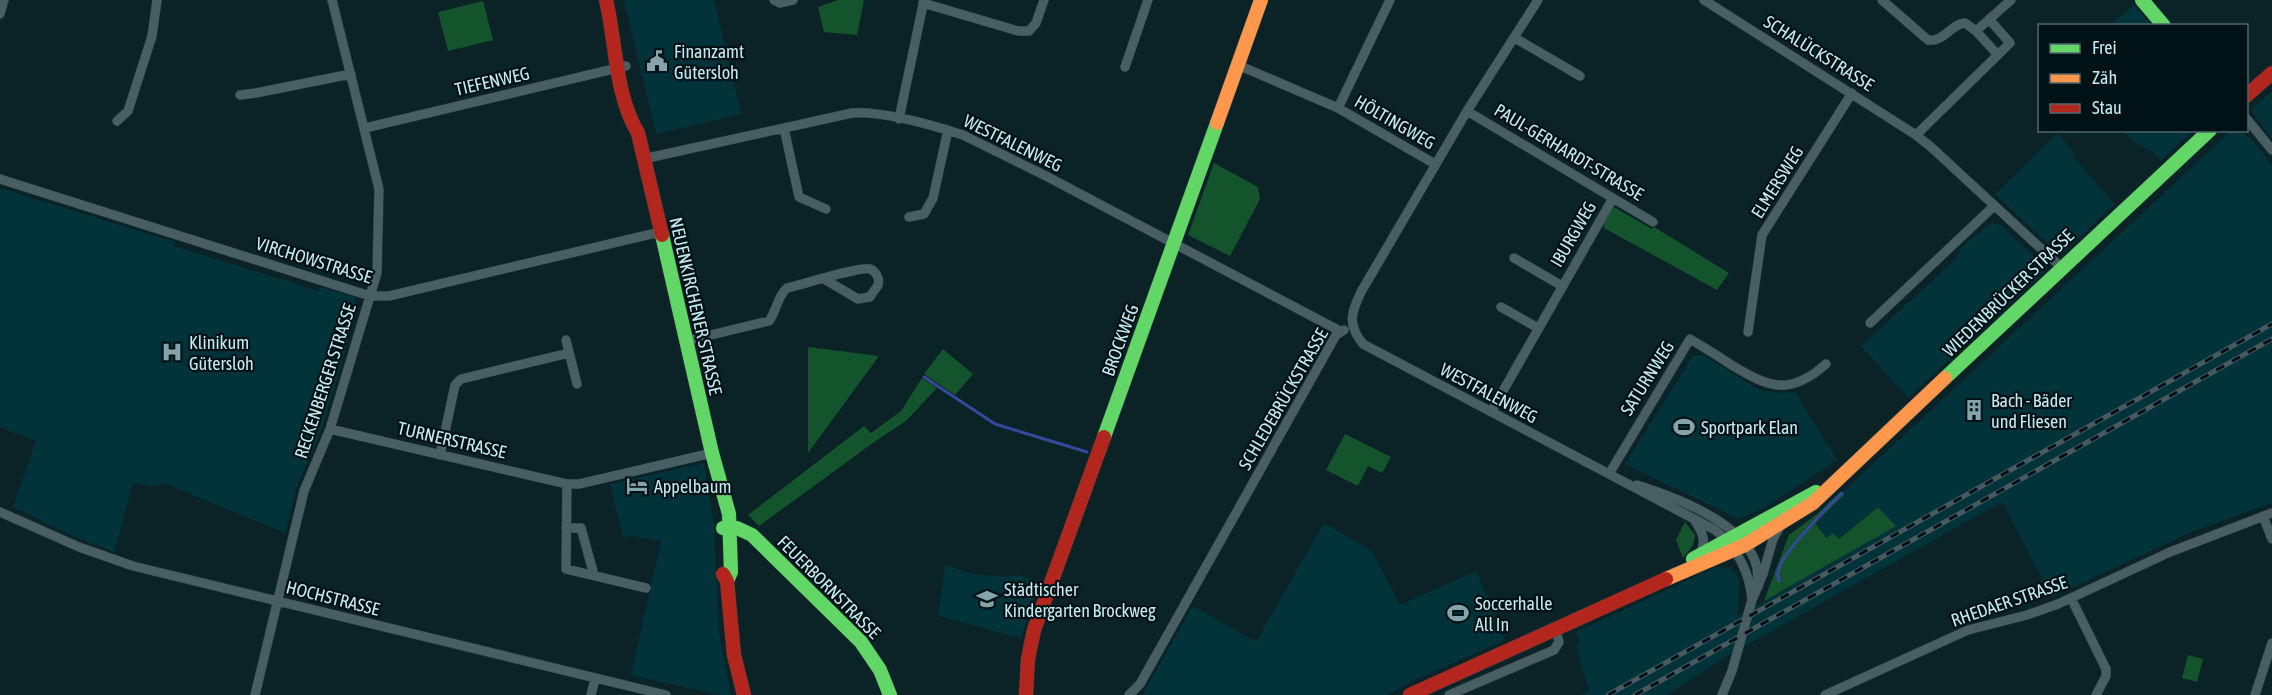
<svg xmlns="http://www.w3.org/2000/svg" width="2272" height="695" font-family="'Asap Condensed',sans-serif">
<style>
.built{fill:#02333b}
.green{fill:#14542c}
.lines{fill:none;stroke-linecap:round;stroke-linejoin:round}
.stream{stroke:#34499b;stroke-width:3}
.street-casing{stroke:#283d41;stroke-width:10}
.fast-casing{stroke:#283d41;stroke-width:15}
.slow-casing{stroke:#283d41;stroke-width:15}
.jam-casing{stroke:#283d41;stroke-width:15}
.street{stroke:#495e62;stroke-width:9}
.fast{stroke:#63d668;stroke-width:14}
.slow{stroke:#ff974d;stroke-width:14}
.jam{stroke:#b3261e;stroke-width:14}
.rail-casing{stroke:#475b5e;stroke-width:5}
.rail{stroke:#001216;stroke-width:3;stroke-dasharray:9;stroke-linecap:butt}
.labels{text-anchor:middle;dominant-baseline:central;stroke-width:4.5;stroke-linejoin:round;paint-order:stroke}
.poi-label{font-size:18px;fill:#c6eaf0;stroke:#001216;text-anchor:start}
.street-label{font-size:18px;fill:#c6eaf0;stroke:#001216}
</style>
<rect width="100%" height="100%" fill="#0b2327"/>
<path class="built" d="M 624,0 L 714,0 L 741,114 L 656,134 Z
M 2134,5 L 2151,25 L 2110,25 Z
M 2272,91 L 2272,139 L 2253,113 L 2253,108 Z
M 2124,131 L 2192,131 L 2161,161 L 2153,152 L 2134,142 Z
M 2231,131 L 2242,131 L 2255,143 L 2272,166 L 2272,503 L 2191,532 L 2052,597 L 2002,502 L 1724,658 L 1667,695 L 1581,695 L 1589,690 L 1576,646 L 1580,644 L 1576,632 L 1716,567 L 1730,568 L 1735,572 L 1739,579 L 1738,616 L 1896,526 L 1878,507 L 1838,539 L 1828,538 L 1815,523 L 1844,495 L 1843,492 Z
M 2058,133 L 2074,153 L 2072,155 L 2115,204 L 2063,253 L 2058,253 L 1995,194 Z
M 0,188 L 175,242 L 174,246 L 319,291 L 320,287 L 354,297 L 358,307 L 323,426 L 296,489 L 285,533 L 166,484 L 151,487 L 133,483 L 114,552 L 77,538 L 13,507 L 36,441 L 0,427 Z
M 1990,223 L 2001,225 L 2043,265 L 2044,272 L 1908,398 L 1861,346 L 1958,257 L 1959,250 Z
M 1703,355 L 1756,388 L 1774,393 L 1795,392 L 1837,460 L 1767,506 L 1739,519 L 1625,464 L 1693,356 Z
M 704,463 L 714,527 L 719,634 L 731,695 L 719,695 L 631,675 L 661,541 L 632,536 L 623,538 L 610,484 Z
M 1324,523 L 1372,551 L 1400,605 L 1476,571 L 1505,640 L 1417,679 L 1386,695 L 1142,695 L 1193,606 L 1256,642 Z
M 945,565 L 972,574 L 1004,577 L 1019,575 L 1039,582 L 1021,638 L 938,616 Z"/>
<path class="green" d="M 838,0 L 864,0 L 857,35 L 824,32 L 818,7 Z
M 483,1 L 493,40 L 448,51 L 438,12 Z
M 1214,163 L 1258,187 L 1260,199 L 1230,256 L 1188,235 Z
M 1612,206 L 1652,229 L 1654,227 L 1729,273 L 1717,290 L 1604,228 L 1603,222 Z
M 808,347 L 879,356 L 808,453 Z
M 943,349 L 973,374 L 955,395 L 924,374 Z
M 922,378 L 937,388 L 906,421 L 877,440 L 759,526 L 748,515 L 864,426 L 871,433 L 901,411 Z
M 1345,434 L 1391,457 L 1382,473 L 1368,466 L 1358,486 L 1326,470 Z
M 1840,492 L 1843,492 L 1844,495 L 1815,523 L 1827,538 L 1833,533 L 1839,539 L 1878,507 L 1896,526 L 1764,601 L 1789,535 L 1816,515 Z
M 1685,522 L 1695,535 L 1693,545 L 1683,558 L 1676,540 Z
M 2188,655 L 2203,659 L 2197,682 L 2182,678 Z"/>
<g class="lines">
<path class="stream" d="M 924,377 L 995,424 L 1087,452
M 1779,581 C 1778,578 1777,575 1778,572 C 1781,553 1828,507 1842,493"/>
<defs>
<path id="street" d="M 774,0 L 780,3 L 793,0
M 1538,0 L 1467,111 L 1361,292 C 1351,313 1347,324 1363,344 L 1715,530 C 1737,547 1750,573 1752,600
M 1704,0 L 1916,135 L 1931,147 L 2061,267
M 1882,0 L 1928,40 C 1943,43 1951,24 1965,23 L 1976,31 L 1997,54
M 923,3 L 1018,31 L 1029,31 L 1036,23 L 1044,0
M 0,14 L 4,0
M 1976,31 L 2011,0
M 1515,38 L 1580,76
M 1238,65 L 1338,108 L 1435,164
M 1125,67 L 1148,0
M 240,95 L 256,93 L 351,74
M 1338,108 L 1390,0
M 1467,111 L 1653,222
M 2246,118 L 2272,150
M 899,119 L 924,0
M 117,121 L 128,111 L 152,36 L 157,0
M 365,128 L 626,66
M 784,128 L 799,197 L 826,209
M 1916,135 L 2010,43 L 1989,19
M 643,159 L 852,113 C 884,111 932,125 963,135 L 1046,176 L 1340,331
M 0,179 L 370,296 L 389,296 L 660,232
M 909,217 L 924,214 L 933,198 L 948,130
M 1514,258 L 1562,286
M 1501,307 L 1538,328
M 1870,323 L 1994,206
M 1748,332 L 1762,235 L 1852,93
M 566,340 L 577,384
M 686,341 L 769,321 C 777,310 777,297 787,288 C 801,285 860,266 870,269 C 876,271 880,279 878,285 C 876,289 872,293 870,297 L 858,299 L 824,279
M 1491,412 L 1613,198
M 330,429 L 567,484 L 579,484 L 712,453
M 440,455 L 455,385 L 461,379 L 569,353
M 1609,474 L 1690,339 C 1703,347 1717,355 1730,364 C 1768,387 1789,397 1826,364
M 567,484 L 566,569 L 646,588
M 1637,485 C 1675,497 1748,524 1757,568 C 1758,574 1757,581 1758,587
M 0,512 L 79,547 L 133,566 L 666,695
M 2263,516 L 2272,539
M 1695,521 C 1703,533 1707,542 1699,555
M 566,528 L 581,528 L 594,575
M 2071,598 L 2106,669 L 2106,676 L 2096,695
M 255,695 L 304,491 L 330,429 L 377,273 L 379,189 L 332,0
M 591,695 L 595,679
M 1129,695 L 1140,684 L 1336,335 L 1344,330
M 1449,695 L 1554,650 L 1559,642 L 1556,630
M 1722,695 L 1732,671 L 1752,600 L 1763,574 L 1773,539 L 1781,525
M 1825,695 L 1968,630 L 2027,615 L 2058,604 L 2170,552 L 2272,513
M 2255,695 L 2272,643"/>
<path id="fast" d="M 2142,0 L 2164,26
M 662,235 L 712,453 L 729,514 L 731,572 L 727,581
M 1945,378 L 2210,130
M 1104,437 L 1217,123
M 723,528 L 737,528 L 752,535 L 861,642 L 880,670 L 890,695
M 1693,559 L 1816,492"/>
<path id="slow" d="M 1217,123 L 1261,0
M 1666,579 L 1745,545 L 1813,503 L 1945,378"/>
<path id="jam" d="M 606,0 C 616,42 615,95 638,133 L 662,235
M 2246,96 L 2272,73
M 723,574 L 727,581 L 734,655 L 744,695
M 1026,695 L 1028,659 L 1034,630 L 1104,437
M 1410,695 L 1666,579"/>
</defs>
<use href="#street" class="street-casing"/>
<use href="#fast" class="fast-casing"/>
<use href="#slow" class="slow-casing"/>
<use href="#jam" class="jam-casing"/>
<use href="#street" class="street"/>
<use href="#fast" class="fast"/>
<use href="#slow" class="slow"/>
<use href="#jam" class="jam"/>
<defs>
<path id="rail" d="M 1608,695 L 2272,324
M 1635,695 L 2272,339"/>
</defs>
<use href="#rail" class="rail-casing"/>
<use href="#rail" class="rail"/>
</g>
<defs>
<symbol id="civic-bare" viewBox="-9 -9 18 18"><path d="M-.6-6.5H3V-4.5H.6V-3L4-1V1h2V6H-6V1h2V-1L-.6-3ZM-1.2 2.5V6h2.4V2.5Z" fill="#85a4aa" stroke="#001216" stroke-width="2.5" paint-order="stroke"/></symbol>
<symbol id="hospital-bare" viewBox="-9 -9 18 18"><path d="M-5-5h3v3.5h4V-5h3V5h-3V1.5h-4V5h-3Z" fill="#85a4aa" stroke="#001216" stroke-width="2.5" paint-order="stroke"/></symbol>
<symbol id="building-bare" viewBox="-9 -9 18 18"><path d="M-4-6H4V6H1V3H-1V6H-4ZM-2.5-4.3h1.7v1.8h-1.7ZM.8-4.3h1.7v1.8H.8ZM-2.5-1h1.7V.8h-1.7ZM.8-1h1.7V.8H.8Z" fill="#85a4aa" stroke="#001216" stroke-width="2.5" paint-order="stroke"/></symbol>
<symbol id="stadium-bare" viewBox="-9 -9 18 18"><path d="M0-5a6.5 5 0 1 0 0 10a6.5 5 0 1 0 0-10ZM-3.5-1.8h7v3.6h-7Z" fill="#85a4aa" stroke="#001216" stroke-width="2.5" paint-order="stroke"/></symbol>
<symbol id="hotel-bare" viewBox="-9 -9 18 18"><path d="M-6-4.5h1.5V1H6V5H4.5V3h-9V5H-6ZM-4 0a1.8 1.8 0 1 1 3.6 0ZM.5 0V-2.5h3Q6-2.5 6 0Z" fill="#85a4aa" stroke="#001216" stroke-width="2.5" paint-order="stroke"/></symbol>
<symbol id="school-bare" viewBox="-9 -9 18 18"><path d="M0-5L7-2L0 1L-7-2ZM-4 1L0 2.5L4 1V4Q0 6-4 4Z" fill="#85a4aa" stroke="#001216" stroke-width="2.5" paint-order="stroke"/></symbol>
</defs>
<g fill-rule="evenodd">
<use href="#civic-bare" x="642" y="46" width="30" height="30"/>
<use href="#hospital-bare" x="157" y="337" width="30" height="30"/>
<use href="#building-bare" x="1959" y="395" width="30" height="30"/>
<use href="#stadium-bare" x="1669" y="412" width="30" height="30"/>
<use href="#hotel-bare" x="622" y="471" width="30" height="30"/>
<use href="#school-bare" x="972" y="584" width="30" height="30"/>
<use href="#stadium-bare" x="1443" y="598" width="30" height="30"/>
</g>
<g class="labels">
<g class="poi-label">
<text x="674" y="51">Finanzamt<tspan x="674" dy="21">Gütersloh</tspan></text>
<text x="189" y="342">Klinikum<tspan x="189" dy="21">Gütersloh</tspan></text>
<text x="1991" y="400">Bach - Bäder<tspan x="1991" dy="21">und Fliesen</tspan></text>
<text x="1701" y="427">Sportpark Elan</text>
<text x="654" y="486">Appelbaum</text>
<text x="1004" y="589">Städtischer<tspan x="1004" dy="21">Kindergarten Brockweg</tspan></text>
<text x="1475" y="603">Soccerhalle<tspan x="1475" dy="21">All In</tspan></text>
</g>
<g class="street-label">
<text transform="translate(1819 53) rotate(32)">SCHALÜCKSTRASSE</text>
<text transform="translate(492 81) rotate(-13)">TIEFENWEG</text>
<text transform="translate(1395 122) rotate(30)">HÖLTINGWEG</text>
<text transform="translate(1013 143) rotate(26)">WESTFALENWEG</text>
<text transform="translate(1569 152) rotate(31)">PAUL-GERHARDT-STRASSE</text>
<text transform="translate(1777 182) rotate(-58)">ELMERSWEG</text>
<text transform="translate(1573 234) rotate(-60)">IBURGWEG</text>
<text transform="translate(314 260) rotate(17)">VIRCHOWSTRASSE</text>
<text transform="translate(2008 293) rotate(-44)">WIEDENBRÜCKER STRASSE</text>
<text transform="translate(696 306) rotate(77)">NEUENKIRCHENER STRASSE</text>
<text transform="translate(1120 340) rotate(-70)">BROCKWEG</text>
<text transform="translate(1647 378) rotate(-58)">SATURNWEG</text>
<text transform="translate(325 381) rotate(-72)">RECKENBERGER STRASSE</text>
<text transform="translate(1489 393) rotate(28)">WESTFALENWEG</text>
<text transform="translate(1283 399) rotate(-60)">SCHLEDEBRÜCKSTRASSE</text>
<text transform="translate(452 440) rotate(13)">TURNERSTRASSE</text>
<text transform="translate(829 587) rotate(45)">FEUERBORNSTRASSE</text>
<text transform="translate(333 598) rotate(14)">HOCHSTRASSE</text>
<text transform="translate(2009 601) rotate(-19)">RHEDAER STRASSE</text>
</g>
</g>
<rect x="2038" y="24" width="210" height="108" fill="#001216" stroke="#4f686d" stroke-width="1.5"/>
<rect x="2050" y="44" width="30" height="9" fill="#63d668" stroke="#4f686d" stroke-width="1.5"/>
<text x="2092" y="54" font-size="18" fill="#c6eaf0">Frei</text>
<rect x="2050" y="74" width="30" height="9" fill="#ff974d" stroke="#4f686d" stroke-width="1.5"/>
<text x="2092" y="84" font-size="18" fill="#c6eaf0">Zäh</text>
<rect x="2050" y="104" width="30" height="9" fill="#b3261e" stroke="#4f686d" stroke-width="1.5"/>
<text x="2092" y="114" font-size="18" fill="#c6eaf0">Stau</text>
</svg>
